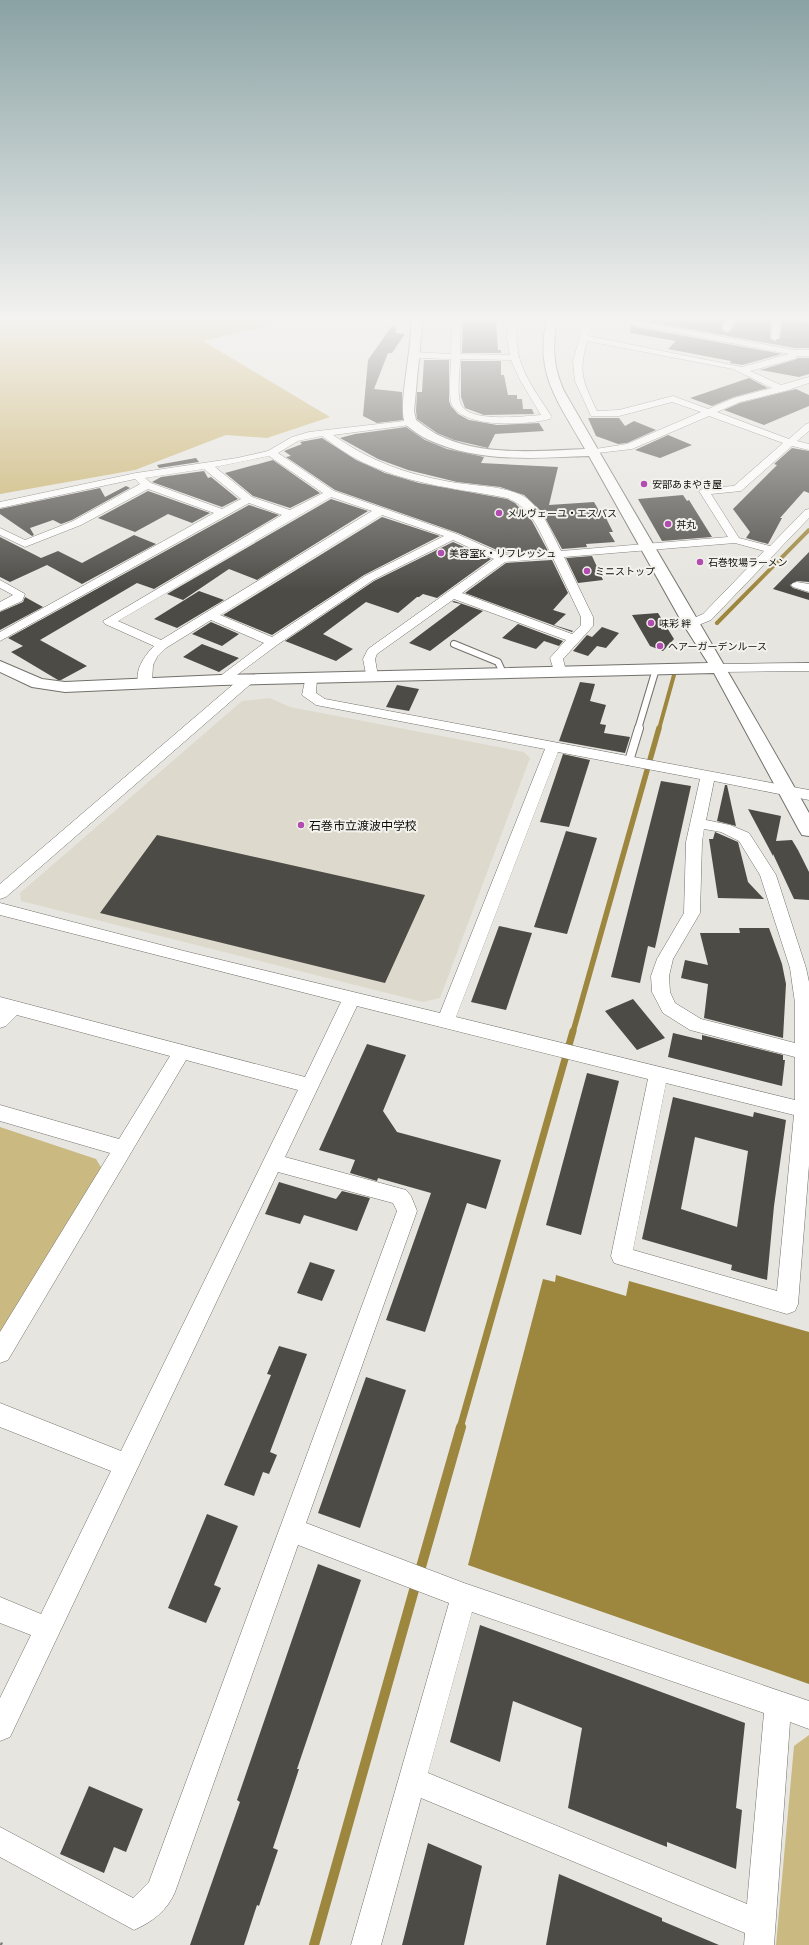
<svg xmlns="http://www.w3.org/2000/svg" width="809" height="1945" font-family="'IBM Plex Serif','Noto Sans JP',serif">
<style>
.built{fill:#ddd9cc}
.green{fill:#cbb982}
.forest{fill:#c7af67}
.water{fill:#9d863e}
.lines{fill:none;stroke-linecap:round;stroke-linejoin:round}
.stream-far3{stroke:#9d863e;stroke-width:4}
.stream-far2{stroke:#9d863e;stroke-width:5.5}
.stream-far1{stroke:#9d863e;stroke-width:7}
.stream{stroke:#9d863e;stroke-width:10}
.building{fill:#4d4b46;fill-rule:evenodd}
.service-far1-casing{stroke:#73716c;stroke-width:8}
.service-casing{stroke:#73716c;stroke-width:10}
.minor-casing{stroke:#73716c;stroke-width:1}
.tertiary-casing{stroke:#73716c;stroke-width:2}
.service-far1{stroke:#fff;stroke-width:6}
.service{stroke:#fff;stroke-width:8}
.minor{fill:#fff;fill-rule:evenodd}
.tertiary{fill:#fff;fill-rule:evenodd}
.rail-far1{stroke:#7f7d79;stroke-width:1.5;stroke-dasharray:1 2;stroke-linecap:butt}
.rail{stroke:#7f7d79;stroke-width:4.5;stroke-dasharray:3 6;stroke-linecap:butt}
.poi-dot{fill:#b14cb1;stroke:#f4f2ec;stroke-width:1.5}
.labels{text-anchor:middle;dominant-baseline:central;stroke-width:4;stroke-linejoin:round;paint-order:stroke}
.far-poi-label{font-size:10px;fill:#0d0c0a;stroke:#f4f2ec;text-anchor:start}
.poi-label{font-size:12px;fill:#0d0c0a;stroke:#f4f2ec;text-anchor:start}
</style>
<rect width="100%" height="100%" fill="#e7e5df"/>
<path class="built" d="M 270,698 L 290,707 L 524,752 L 530,758 L 440,998 L 423,1002 L 21,901 L 20,893 L 242,701 Z"/>
<path class="green" d="M 0,1127 L 96,1159 L 102,1169 L 0,1334 Z
M 809,1735 L 809,1945 L 776,1945 L 794,1746 Z"/>
<path class="forest" d="M 0,319 L 281,319 L 262,327 L 203,341 L 330,417 L 267,438 L 226,435 L 135,470 L 0,494 Z"/>
<path class="water" d="M 556,1275 L 626,1296 L 629,1281 L 809,1332 L 809,1684 L 468,1565 L 543,1279 L 555,1282 Z"/>
<g class="lines">
<path class="stream-far3" d="M 717,623 L 809,530
M 659,729 L 674,675"/>
<path class="stream-far2" d="M 573,1032 L 659,728"/>
<path class="stream-far1" d="M 460,1428 L 573,1031"/>
<path class="stream" d="M 419,1574 L 461,1427
M 314,1945 L 416,1583"/>
</g>
<path class="building" d="M 463,319 L 496,319 L 498,350 L 501,350 L 501,353 L 462,353 Z
M 635,319 L 725,320 L 721,329 L 726,332 L 730,332 L 736,321 L 739,321 L 740,319 L 756,321 L 757,319 L 771,320 L 770,338 L 774,341 L 780,338 L 782,320 L 809,322 L 809,348 L 795,348 Z
M 392,326 L 397,329 L 395,333 L 405,334 L 392,353 L 388,353 L 374,389 L 402,392 L 403,420 L 377,423 L 363,416 L 368,360 Z
M 631,326 L 782,354 L 742,365 L 730,363 L 731,361 L 668,349 L 676,341 L 630,333 Z
M 798,358 L 809,358 L 809,374 L 799,377 L 760,370 L 794,360 Z
M 424,360 L 449,360 L 449,401 L 451,406 L 458,414 L 469,420 L 497,425 L 539,423 L 544,431 L 495,434 L 488,448 L 454,440 L 437,433 L 417,419 L 416,411 L 417,392 L 422,392 Z
M 461,361 L 501,361 L 501,375 L 504,375 L 508,395 L 517,395 L 517,399 L 522,399 L 523,409 L 532,409 L 534,414 L 484,415 L 465,408 L 461,397 Z
M 749,378 L 768,388 L 734,397 L 712,406 L 690,398 Z
M 796,389 L 809,395 L 809,406 L 764,425 L 724,410 L 740,403 Z
M 619,418 L 625,426 L 634,421 L 656,430 L 627,443 L 618,444 L 596,436 L 588,418 Z
M 406,427 L 425,440 L 447,449 L 484,457 L 481,463 L 558,467 L 549,505 L 594,502 L 602,516 L 605,516 L 613,532 L 609,532 L 615,542 L 586,544 L 587,547 L 562,549 L 542,512 L 524,495 L 500,487 L 457,482 L 408,470 L 378,459 L 340,438 L 355,434 Z
M 668,435 L 692,445 L 660,458 L 635,450 Z
M 322,438 L 356,460 L 385,473 L 419,483 L 507,499 L 515,503 L 532,521 L 548,551 L 504,553 L 458,533 L 335,490 L 286,457 L 291,456 L 284,451 L 302,444 L 300,442 Z
M 792,448 L 809,451 L 809,493 L 804,491 L 780,518 L 782,518 L 768,544 L 746,538 L 750,532 L 733,509 L 777,465 L 774,464 Z
M 196,458 L 199,462 L 159,468 L 157,465 Z
M 273,460 L 320,493 L 290,508 L 253,496 L 225,473 Z
M 204,471 L 208,478 L 211,477 L 238,499 L 222,507 L 152,482 L 161,477 Z
M 126,486 L 130,488 L 72,520 L 61,524 L 53,520 L 30,528 L 34,535 L 32,536 L 0,514 L 0,509 L 100,488 L 105,497 Z
M 148,491 L 210,513 L 192,523 L 168,514 L 135,532 L 98,518 Z
M 683,495 L 687,501 L 689,500 L 712,537 L 662,541 L 638,499 Z
M 331,499 L 368,511 L 257,580 L 229,569 L 183,600 L 167,594 Z
M 249,505 L 279,515 L 154,589 L 137,583 L 40,640 L 87,666 L 61,680 L 58,680 L 11,652 L 23,646 L 8,638 Z
M 382,517 L 440,536 L 364,575 L 272,635 L 223,615 Z
M 134,535 L 156,544 L 82,584 L 47,565 L 10,582 L 0,577 L 0,537 L 41,558 L 58,551 L 82,563 Z
M 453,542 L 491,559 L 437,598 L 423,594 L 419,597 L 417,597 L 398,613 L 366,602 L 323,634 L 353,649 L 336,661 L 285,641 L 374,581 Z
M 809,552 L 809,582 L 797,581 L 790,585 L 793,588 L 809,593 L 809,600 L 773,589 Z
M 592,556 L 603,580 L 578,583 L 566,558 Z
M 552,560 L 568,593 L 553,610 L 566,614 L 554,625 L 573,631 L 572,632 L 465,593 L 506,563 Z
M 199,591 L 224,600 L 177,628 L 154,619 Z
M 25,597 L 43,607 L 0,630 L 0,612 L 23,602 Z
M 454,601 L 483,611 L 430,651 L 409,643 L 461,604 L 452,602 Z
M 658,613 L 674,639 L 663,651 L 650,646 L 632,615 Z
M 211,622 L 239,634 L 222,646 L 192,634 Z
M 518,624 L 563,641 L 559,646 L 544,641 L 536,649 L 502,638 Z
M 602,627 L 619,633 L 606,648 L 597,646 L 588,656 L 573,651 L 587,635 L 592,637 Z
M 202,644 L 239,658 L 219,672 L 183,657 Z
M 580,682 L 595,684 L 590,701 L 606,705 L 600,724 L 606,725 L 604,733 L 630,737 L 625,753 L 559,741 Z
M 397,685 L 419,689 L 409,711 L 386,707 Z
M 563,754 L 590,760 L 569,827 L 540,822 Z
M 661,781 L 691,786 L 655,948 L 648,946 L 640,983 L 611,977 Z
M 725,785 L 727,785 L 736,826 L 717,821 Z
M 748,809 L 781,816 L 776,841 L 792,840 L 798,850 L 809,872 L 809,900 L 794,899 L 773,854 L 773,856 Z
M 566,831 L 597,838 L 567,934 L 534,927 Z
M 715,832 L 738,842 L 748,882 L 764,899 L 718,898 L 709,839 L 713,839 Z
M 157,835 L 425,895 L 385,983 L 100,913 Z
M 499,926 L 532,933 L 506,1010 L 471,1002 Z
M 739,928 L 769,928 L 782,964 L 786,984 L 783,1038 L 704,1018 L 708,984 L 681,978 L 685,960 L 708,965 L 700,933 L 740,933 Z
M 633,999 L 665,1038 L 637,1050 L 605,1011 Z
M 673,1033 L 702,1040 L 702,1035 L 783,1055 L 783,1060 L 785,1060 L 782,1086 L 668,1057 Z
M 367,1044 L 406,1055 L 383,1111 L 397,1132 L 501,1160 L 486,1209 L 467,1203 L 425,1332 L 386,1320 L 431,1193 L 378,1178 L 377,1181 L 350,1173 L 355,1160 L 319,1150 Z
M 587,1073 L 619,1081 L 581,1235 L 546,1225 Z
M 673,1097 L 753,1117 L 754,1112 L 786,1120 L 774,1206 L 767,1280 L 731,1270 L 732,1265 L 642,1239 ZM 695,1137 L 748,1151 L 737,1227 L 681,1209 Z
M 279,1182 L 336,1199 L 342,1191 L 370,1198 L 357,1231 L 304,1215 L 300,1224 L 265,1214 Z
M 310,1262 L 335,1270 L 322,1301 L 297,1293 Z
M 279,1346 L 307,1354 L 270,1452 L 277,1455 L 269,1474 L 263,1472 L 254,1496 L 224,1485 L 271,1375 L 267,1374 Z
M 366,1377 L 406,1390 L 360,1528 L 318,1513 Z
M 207,1514 L 238,1526 L 214,1585 L 221,1588 L 206,1623 L 168,1608 Z
M 318,1564 L 361,1580 L 297,1769 L 299,1769 L 273,1848 L 278,1850 L 259,1906 L 257,1905 L 244,1945 L 190,1945 L 240,1802 L 237,1800 Z
M 480,1625 L 745,1723 L 736,1808 L 742,1810 L 736,1869 L 667,1842 L 667,1847 L 568,1808 L 582,1728 L 513,1701 L 500,1762 L 450,1742 Z
M 89,1786 L 143,1809 L 126,1852 L 114,1847 L 104,1873 L 60,1854 Z
M 428,1843 L 482,1866 L 464,1945 L 402,1945 Z
M 559,1874 L 662,1918 L 662,1921 L 719,1945 L 546,1945 Z"/>
<g class="lines">
<defs>
<path id="service-far1" d="M 454,644 L 498,662 L 503,673
M 638,729 L 656,669"/>
<path id="service" d="M 629,761 L 639,728"/>
<path id="minor" d="M 452,319 L 460,319 L 460,354 L 510,355 L 507,338 L 510,319 L 518,319 C 511,361 530,383 552,417 L 550,419 C 527,425 465,429 452,405 C 448,397 451,368 451,359 L 414,358 L 410,355 L 414,352 L 451,354 ZM 460,359 L 511,360 L 520,380 L 541,415 C 525,416 465,424 460,402 C 457,391 460,371 460,359 Z
M 583,319 L 627,319 L 795,350 L 809,350 L 809,356 L 797,356 L 794,359 L 750,371 L 781,385 L 809,377 L 809,383 L 785,391 L 740,402 L 717,412 L 789,439 L 806,424 L 809,423 L 809,431 L 797,441 L 809,444 L 809,450 L 792,446 L 741,491 L 711,494 L 739,538 L 770,546 L 805,510 L 809,509 L 809,518 L 711,620 L 691,628 L 685,624 L 687,621 L 703,614 L 764,551 L 735,543 L 564,557 L 593,617 L 593,626 L 563,659 L 566,671 L 565,674 L 555,674 L 550,658 L 566,640 L 454,599 L 377,654 L 375,659 L 378,676 L 377,679 L 367,679 L 363,659 L 368,649 L 494,559 L 453,540 L 373,580 L 277,645 L 226,683 L 216,683 L 215,680 L 264,643 L 211,620 L 166,648 L 157,657 L 153,665 L 152,683 L 150,686 L 140,686 C 132,673 145,655 154,646 L 105,624 L 103,621 L 282,515 L 249,503 L 0,641 L 0,632 L 214,513 L 148,489 L 81,525 L 25,547 L 0,535 L 0,528 L 25,540 L 73,521 L 140,484 L 135,479 L 0,508 L 0,502 L 136,473 L 237,458 L 268,451 L 292,437 L 309,432 L 413,420 L 415,422 L 410,425 L 333,435 C 373,463 409,475 457,483 C 478,486 504,486 523,496 C 542,507 551,532 561,551 L 728,537 L 699,491 L 704,488 L 734,486 L 783,443 L 709,416 L 632,449 L 589,454 L 587,452 L 589,450 L 627,444 L 701,412 L 672,402 L 619,416 L 591,416 L 575,381 L 573,362 L 584,321 ZM 592,322 L 620,322 L 789,354 L 742,367 L 588,336 ZM 587,341 L 733,369 L 772,388 L 734,398 L 708,409 L 673,396 L 619,410 L 597,411 C 583,381 578,375 587,341 ZM 322,436 C 337,447 352,458 369,465 C 413,485 461,489 507,498 C 531,507 539,530 550,552 L 504,555 L 457,534 L 334,491 L 278,453 L 298,441 ZM 269,456 L 323,493 L 290,510 L 252,497 L 215,467 ZM 204,469 L 241,499 L 222,509 L 151,483 L 145,478 ZM 331,497 L 372,511 L 161,640 L 118,621 ZM 382,515 L 444,536 L 365,576 L 272,637 L 220,615 ZM 553,558 L 581,617 L 581,625 L 572,634 L 462,593 L 505,562 Z
M 727,319 L 735,319 L 729,331 L 726,331 L 722,329 Z
M 773,319 L 781,319 L 779,338 L 775,340 L 771,338 Z
M 0,580 L 25,594 L 22,601 L 0,611 L 0,602 L 13,595 L 0,588 Z
M 797,582 L 809,584 L 809,592 L 793,587 L 791,585 L 793,583 Z
M 809,663 L 809,671 L 719,672 L 714,671 L 713,668 L 714,665 L 719,664 Z
M 248,675 L 253,676 L 254,679 L 253,682 L 6,897 L 0,899 L 0,884 L 243,676 Z
M 311,675 L 316,676 L 317,679 L 316,693 L 325,699 L 809,790 L 809,800 L 714,781 L 706,820 L 730,825 L 749,833 L 776,875 L 806,968 L 809,982 L 809,1165 L 798,1304 L 795,1311 L 787,1314 L 614,1263 L 611,1256 L 648,1079 L 357,1006 L 285,1157 L 406,1190 L 411,1196 L 417,1211 L 306,1523 L 464,1583 L 809,1701 L 809,1729 L 790,1722 L 774,1945 L 744,1945 L 745,1933 L 421,1798 L 381,1945 L 351,1945 L 449,1603 L 298,1545 L 175,1892 C 167,1911 152,1922 134,1930 L 0,1857 L 0,1827 L 133,1898 L 149,1882 L 397,1211 L 393,1203 L 278,1172 L 10,1737 L 0,1741 L 0,1698 L 31,1635 L 0,1623 L 0,1597 L 41,1614 L 111,1471 L 0,1427 L 0,1403 L 121,1451 L 298,1090 L 186,1060 L 8,1360 L 0,1363 L 0,1332 L 110,1153 L 0,1121 L 0,1105 L 119,1139 L 170,1056 L 17,1015 L 6,1026 L 0,1028 L 0,997 L 305,1077 L 341,1002 L 0,915 L 0,903 L 184,951 L 440,1013 L 545,749 L 316,705 L 302,695 L 306,676 ZM 558,752 L 700,779 L 686,842 L 684,913 L 657,959 L 651,976 L 652,992 L 663,1013 L 690,1030 L 795,1057 L 795,1100 L 456,1017 ZM 704,829 L 721,832 L 739,841 L 760,875 L 790,968 L 795,1003 L 795,1043 L 701,1019 L 675,1003 L 670,992 L 669,976 L 673,959 L 700,913 L 702,842 ZM 666,1083 L 794,1115 L 777,1291 L 633,1250 ZM 472,1612 L 764,1713 L 747,1904 L 428,1773 Z"/>
<path id="tertiary" d="M 411,319 L 421,319 L 422,326 L 414,411 L 416,420 C 423,425 429,430 436,434 C 482,457 536,451 585,449 C 559,402 534,375 547,319 L 557,319 C 552,345 553,367 564,391 C 645,532 729,671 809,813 L 809,836 L 802,835 L 799,830 L 714,673 L 221,685 L 65,692 L 32,687 L 0,672 L 0,661 L 42,679 L 65,682 L 221,675 L 708,663 L 683,624 L 589,456 C 535,458 479,463 429,440 C 420,436 413,430 406,425 C 396,411 414,342 411,319 Z"/>
</defs>
<use href="#service-far1" class="service-far1-casing"/>
<use href="#service" class="service-casing"/>
<use href="#minor" class="minor-casing"/>
<use href="#tertiary" class="tertiary-casing"/>
<use href="#service-far1" class="service-far1"/>
<use href="#service" class="service"/>
<use href="#minor" class="minor"/>
<use href="#tertiary" class="tertiary"/>
<path class="rail-far1" d="M 645,319 L 809,348"/>
<path class="rail" d="M 0,1944 L 2,1945"/>
</g>
<linearGradient id="sky" x2="0" y2="1"><stop stop-color="#8aa2a4"/><stop offset="0.54" stop-color="#f4f3f1"/><stop offset="1" stop-color="#f4f3f1" stop-opacity="0"/></linearGradient>
<rect width="809" height="591" fill="url(#sky)"/>
<g class="poi-dot">
<circle cx="644" cy="484" r="4"/>
<circle cx="499" cy="513" r="4"/>
<circle cx="668" cy="524" r="4"/>
<circle cx="441" cy="553" r="4"/>
<circle cx="700" cy="562" r="4"/>
<circle cx="587" cy="571" r="4"/>
<circle cx="651" cy="623" r="4"/>
<circle cx="660" cy="646" r="4"/>
<circle cx="301" cy="825" r="4"/>
</g>
<g class="labels">
<g class="far-poi-label">
<text x="652" y="484">安部あまやき屋</text>
<text x="507" y="513">メルヴェーユ・エスパス</text>
<text x="676" y="524">丼丸</text>
<text x="449" y="553">美容室K・リフレッシュ</text>
<text x="708" y="562">石巻牧場ラーメン</text>
<text x="595" y="571">ミニストップ</text>
<text x="659" y="623">味彩 絆</text>
<text x="668" y="646">ヘアーガーデンルース</text>
</g>
<g class="poi-label">
<text x="309" y="825">石巻市立渡波中学校</text>
</g>
</g>
</svg>
